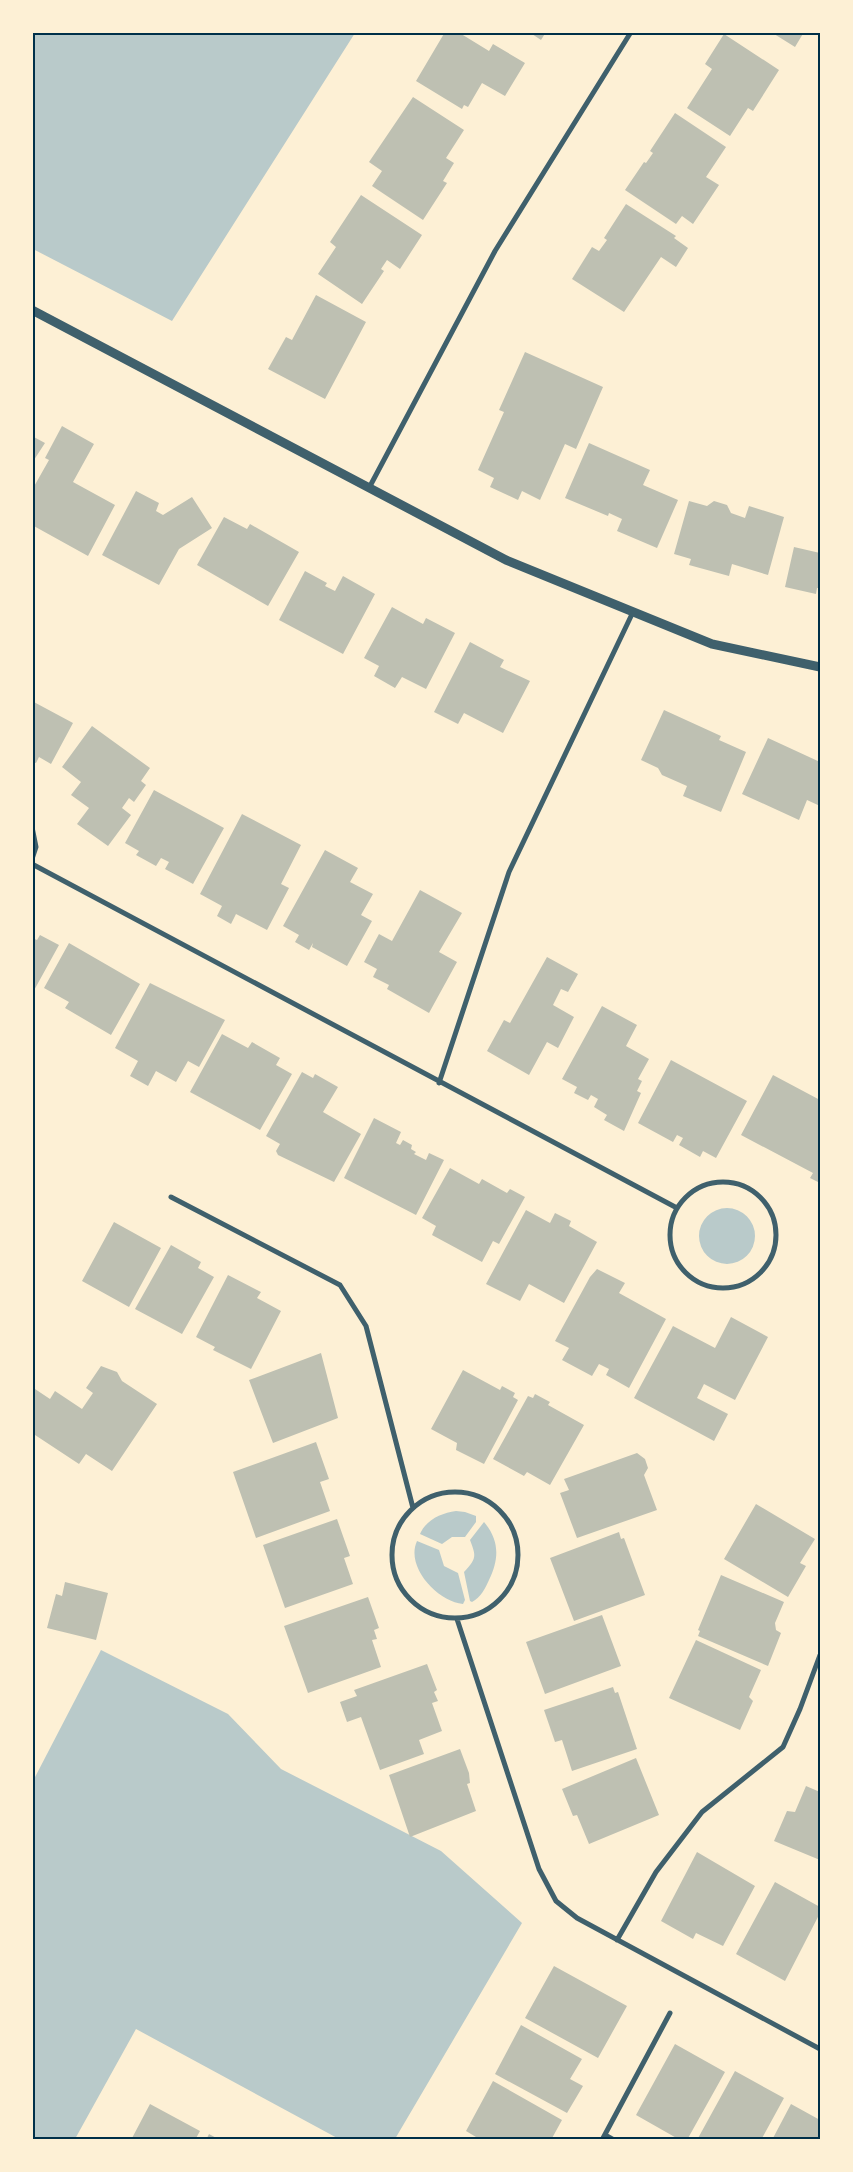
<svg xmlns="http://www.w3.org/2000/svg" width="853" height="2172" font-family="Literata,serif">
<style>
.green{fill:#b9caca}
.building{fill:#bec0b2}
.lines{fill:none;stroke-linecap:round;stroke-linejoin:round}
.minor{stroke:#3f606c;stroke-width:5}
.tertiary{stroke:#3f606c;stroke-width:9}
.neatline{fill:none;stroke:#003049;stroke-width:2}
</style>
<rect width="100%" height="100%" fill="#fdf0d5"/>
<path class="green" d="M 32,33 L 33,32 L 355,33 L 172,321 L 33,249 Z
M699 1236a28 28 0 1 1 56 0a28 28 0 1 1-56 0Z
M 456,1511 L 465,1512 L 476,1516 L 476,1522 L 465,1537 L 452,1537 L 442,1544 L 420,1534 C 426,1520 441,1513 456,1511 Z
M 484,1522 C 500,1541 499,1559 489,1580 C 485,1589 481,1597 472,1602 L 470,1601 L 464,1572 C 477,1558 476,1556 470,1540 Z
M 417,1541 L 439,1550 L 444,1566 L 458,1573 L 465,1600 L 463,1604 C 438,1602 405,1567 417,1541 Z
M 101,1650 L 228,1714 L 281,1769 L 441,1851 L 522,1923 L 395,2139 L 339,2139 L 136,2029 L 75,2139 L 33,2140 L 33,1781 Z"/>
<path class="building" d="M 445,32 L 458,32 L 489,51 L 493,44 L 525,63 L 505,96 L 482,83 L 468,107 L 464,105 L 462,109 L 416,81 Z
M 529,32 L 546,32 L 541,40 Z
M 771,32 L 804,32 L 795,47 Z
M 724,34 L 779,70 L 753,111 L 748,108 L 730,136 L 687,108 L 712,69 L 705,64 Z
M 413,97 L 464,130 L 446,158 L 454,163 L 443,181 L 447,183 L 423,220 L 372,186 L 382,171 L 369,162 Z
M 675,113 L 726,147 L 706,177 L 719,185 L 693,224 L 682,216 L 676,224 L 625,190 L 644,162 L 646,163 L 653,153 L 650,151 Z
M 361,195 L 422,235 L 400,269 L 387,260 L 381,269 L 384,271 L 362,304 L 318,274 L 336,247 L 330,242 Z
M 626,204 L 676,236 L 674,238 L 688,248 L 676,267 L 661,257 L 624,312 L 572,279 L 592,247 L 599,251 L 607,240 L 604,238 Z
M 316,295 L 366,322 L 325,399 L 268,369 L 286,337 L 292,340 Z
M 525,352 L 603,387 L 576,449 L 565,444 L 540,500 L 522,491 L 518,500 L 490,487 L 494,478 L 478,470 L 504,412 L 499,410 Z
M 62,426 L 94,444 L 73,482 L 115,505 L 88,556 L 32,525 L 32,490 L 49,460 L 45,458 Z
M 32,436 L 45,443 L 32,463 Z
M 589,443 L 650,470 L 643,485 L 678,500 L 657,548 L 617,531 L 622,519 L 609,513 L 608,516 L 565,498 Z
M 136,491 L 159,503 L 156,511 L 163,515 L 192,497 L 212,528 L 179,549 L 159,585 L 102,555 Z
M 689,501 L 707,506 L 714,501 L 727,505 L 731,513 L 745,518 L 749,506 L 784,517 L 768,575 L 732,564 L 729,576 L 689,565 L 691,559 L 674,554 Z
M 224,517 L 247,529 L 250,524 L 299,552 L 268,606 L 197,565 Z
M 794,547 L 820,553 L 820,588 L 817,588 L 816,594 L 785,587 Z
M 305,571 L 327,583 L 325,586 L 335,591 L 343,576 L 375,594 L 343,654 L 279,620 Z
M 392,607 L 423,624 L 426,618 L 455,633 L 426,689 L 402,677 L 395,688 L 374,676 L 379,666 L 364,658 Z
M 470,642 L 504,660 L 500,667 L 530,681 L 503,733 L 464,713 L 458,724 L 434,712 Z
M 32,701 L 73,723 L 51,764 L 39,757 L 36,763 L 32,762 Z
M 664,710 L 721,736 L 719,740 L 746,752 L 721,812 L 683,796 L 687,786 L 662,775 L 658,768 L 641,760 Z
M 92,726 L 150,768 L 141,781 L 146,785 L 134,802 L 129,798 L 122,808 L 131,815 L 108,846 L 77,824 L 89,808 L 71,795 L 81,782 L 62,767 Z
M 768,738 L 820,762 L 820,806 L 807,800 L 799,820 L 742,794 Z
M 154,790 L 224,828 L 193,884 L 165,869 L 169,862 L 161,858 L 156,866 L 136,855 L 139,851 L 125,843 Z
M 242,814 L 301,845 L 281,884 L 289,888 L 267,930 L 236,914 L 231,924 L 217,916 L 222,906 L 200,894 Z
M 325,850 L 358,868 L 350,882 L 373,894 L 361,915 L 372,921 L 347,966 L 312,947 L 313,943 L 309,950 L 295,942 L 299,935 L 283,926 Z
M 420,890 L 462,913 L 439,952 L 457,962 L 429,1013 L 387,989 L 389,985 L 373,977 L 377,969 L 364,962 L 379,934 L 392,941 Z
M 40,935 L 59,945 L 32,994 L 32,938 L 37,940 Z
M 69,943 L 140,984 L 111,1035 L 65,1008 L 69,1002 L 44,988 Z
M 547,957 L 578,974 L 568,992 L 561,989 L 553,1005 L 574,1017 L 558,1048 L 547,1042 L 529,1075 L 487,1051 L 504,1020 L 510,1023 Z
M 150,983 L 225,1020 L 199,1067 L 188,1061 L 176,1082 L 156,1071 L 148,1086 L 130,1076 L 138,1061 L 115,1048 Z
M 602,1006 L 637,1025 L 626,1046 L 649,1059 L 638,1079 L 642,1081 L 637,1091 L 641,1093 L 624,1131 L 604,1120 L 607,1115 L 594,1107 L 598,1099 L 591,1095 L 588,1100 L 574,1093 L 577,1087 L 562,1079 Z
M 222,1034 L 248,1048 L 252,1042 L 280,1058 L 276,1065 L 292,1074 L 260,1130 L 190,1092 Z
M 671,1060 L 747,1101 L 716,1158 L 703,1151 L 700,1157 L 679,1145 L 683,1138 L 677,1135 L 673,1142 L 638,1123 Z
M 302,1072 L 313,1078 L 315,1074 L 338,1087 L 323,1112 L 361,1134 L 334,1182 L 278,1155 L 276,1151 L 280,1144 L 266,1136 Z
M 773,1075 L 820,1100 L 820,1183 L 810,1178 L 813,1173 L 741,1135 Z
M 374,1118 L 401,1132 L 396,1143 L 400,1145 L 403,1140 L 412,1145 L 411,1149 L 416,1152 L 414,1154 L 426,1160 L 429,1153 L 444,1160 L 416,1215 L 344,1178 Z
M 450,1168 L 479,1184 L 482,1179 L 507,1193 L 510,1189 L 525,1197 L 499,1244 L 493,1241 L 482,1262 L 432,1235 L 436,1226 L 422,1218 Z
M 526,1210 L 550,1223 L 555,1213 L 571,1221 L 569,1226 L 597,1242 L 564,1303 L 529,1284 L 520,1301 L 486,1284 Z
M 114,1222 L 161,1248 L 129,1307 L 82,1281 Z
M 171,1245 L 201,1262 L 198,1268 L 214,1277 L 182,1334 L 135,1309 Z
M 597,1269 L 625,1283 L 619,1293 L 666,1319 L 629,1388 L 606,1375 L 609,1369 L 599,1364 L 592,1376 L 562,1360 L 569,1348 L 555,1341 L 590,1277 Z
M 228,1275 L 261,1292 L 257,1298 L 281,1311 L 251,1369 L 213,1350 L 215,1347 L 196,1337 Z
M 731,1317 L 768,1337 L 735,1400 L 704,1384 L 697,1398 L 728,1414 L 714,1441 L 634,1398 L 673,1326 L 715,1348 Z
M 321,1353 L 338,1418 L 273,1443 L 249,1380 Z
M 101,1366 L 117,1372 L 122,1381 L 157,1404 L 112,1471 L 86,1454 L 79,1464 L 32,1433 L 35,1424 L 32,1423 L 32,1393 L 35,1389 L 50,1399 L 55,1391 L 82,1409 L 93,1393 L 86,1388 Z
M 463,1370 L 500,1390 L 502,1386 L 515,1393 L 513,1397 L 518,1400 L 484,1464 L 456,1450 L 457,1443 L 431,1429 Z
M 535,1394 L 550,1402 L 548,1405 L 584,1425 L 550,1485 L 527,1472 L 524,1476 L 493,1459 L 528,1396 L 533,1398 Z
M 316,1442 L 329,1479 L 320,1482 L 330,1511 L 256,1538 L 233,1472 Z
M 637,1453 L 645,1459 L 648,1468 L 644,1475 L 657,1510 L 577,1538 L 560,1493 L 569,1490 L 564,1479 Z
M 756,1504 L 815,1539 L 800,1563 L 806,1566 L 788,1597 L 724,1559 Z
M 337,1519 L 350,1556 L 344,1558 L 353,1584 L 285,1608 L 263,1545 Z
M 619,1532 L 621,1539 L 624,1538 L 645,1595 L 574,1621 L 550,1558 Z
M 721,1575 L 784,1602 L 775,1623 L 776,1630 L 781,1633 L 768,1666 L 698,1636 L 700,1631 L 698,1630 Z
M 65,1582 L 108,1593 L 96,1640 L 47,1628 L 56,1594 L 62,1596 Z
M 368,1597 L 379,1628 L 374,1630 L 377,1639 L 372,1640 L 381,1667 L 308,1693 L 284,1626 Z
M 602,1615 L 621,1666 L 545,1694 L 526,1642 Z
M 696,1640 L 761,1670 L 749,1697 L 753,1701 L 740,1730 L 669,1698 Z
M 427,1664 L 437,1690 L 434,1692 L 438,1701 L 432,1703 L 442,1731 L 419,1740 L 424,1754 L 380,1770 L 361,1717 L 347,1722 L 340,1702 L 357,1696 L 354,1690 Z
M 613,1687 L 615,1693 L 618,1692 L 637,1749 L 572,1771 L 562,1740 L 555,1742 L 544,1710 Z
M 460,1749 L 469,1773 L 470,1783 L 467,1784 L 476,1811 L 410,1837 L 389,1775 Z
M 636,1758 L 659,1815 L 589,1844 L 577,1815 L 573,1816 L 562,1789 Z
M 806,1786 L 820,1792 L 820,1860 L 774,1841 L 787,1811 L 795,1812 Z
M 697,1852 L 755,1886 L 723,1946 L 696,1933 L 693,1939 L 661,1921 Z
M 775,1882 L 820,1907 L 820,1913 L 785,1981 L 736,1954 Z
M 554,1966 L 627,2006 L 598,2058 L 525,2018 Z
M 521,2025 L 582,2059 L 570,2079 L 583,2086 L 567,2113 L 495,2074 Z
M 675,2044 L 725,2072 L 687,2140 L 680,2140 L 636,2115 Z
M 735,2071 L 784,2098 L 761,2140 L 697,2140 Z
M 493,2081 L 562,2120 L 551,2140 L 481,2140 L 466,2131 Z
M 150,2104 L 200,2131 L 195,2140 L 131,2140 Z
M 791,2104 L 820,2120 L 820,2140 L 772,2140 Z
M 209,2134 L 220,2140 L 206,2140 Z"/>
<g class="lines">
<path class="minor" d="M 369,488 L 495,251 L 631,32
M 32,827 L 36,847 L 32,859
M 32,864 L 677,1208
M 439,1083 L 509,872 L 633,612
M670 1235a53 53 0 1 1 106 0a53 53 0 1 1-106 0Z
M 171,1197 L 340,1285 L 366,1326 L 413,1508
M392 1555a63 63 0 1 1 126 0a63 63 0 1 1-126 0Z
M 457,1619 L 539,1869 L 556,1901 L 577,1918 L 820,2049
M 617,1940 L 656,1872 L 702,1812 L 783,1747 L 800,1709 L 820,1655
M 605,2135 L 614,2140
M 602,2140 L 670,2013"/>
<path class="tertiary" d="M 32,310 L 506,560 L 712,644 L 820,667"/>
</g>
<rect width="853" height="2172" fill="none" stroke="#fdf0d5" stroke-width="68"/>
<rect x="34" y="34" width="785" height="2104" class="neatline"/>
</svg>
